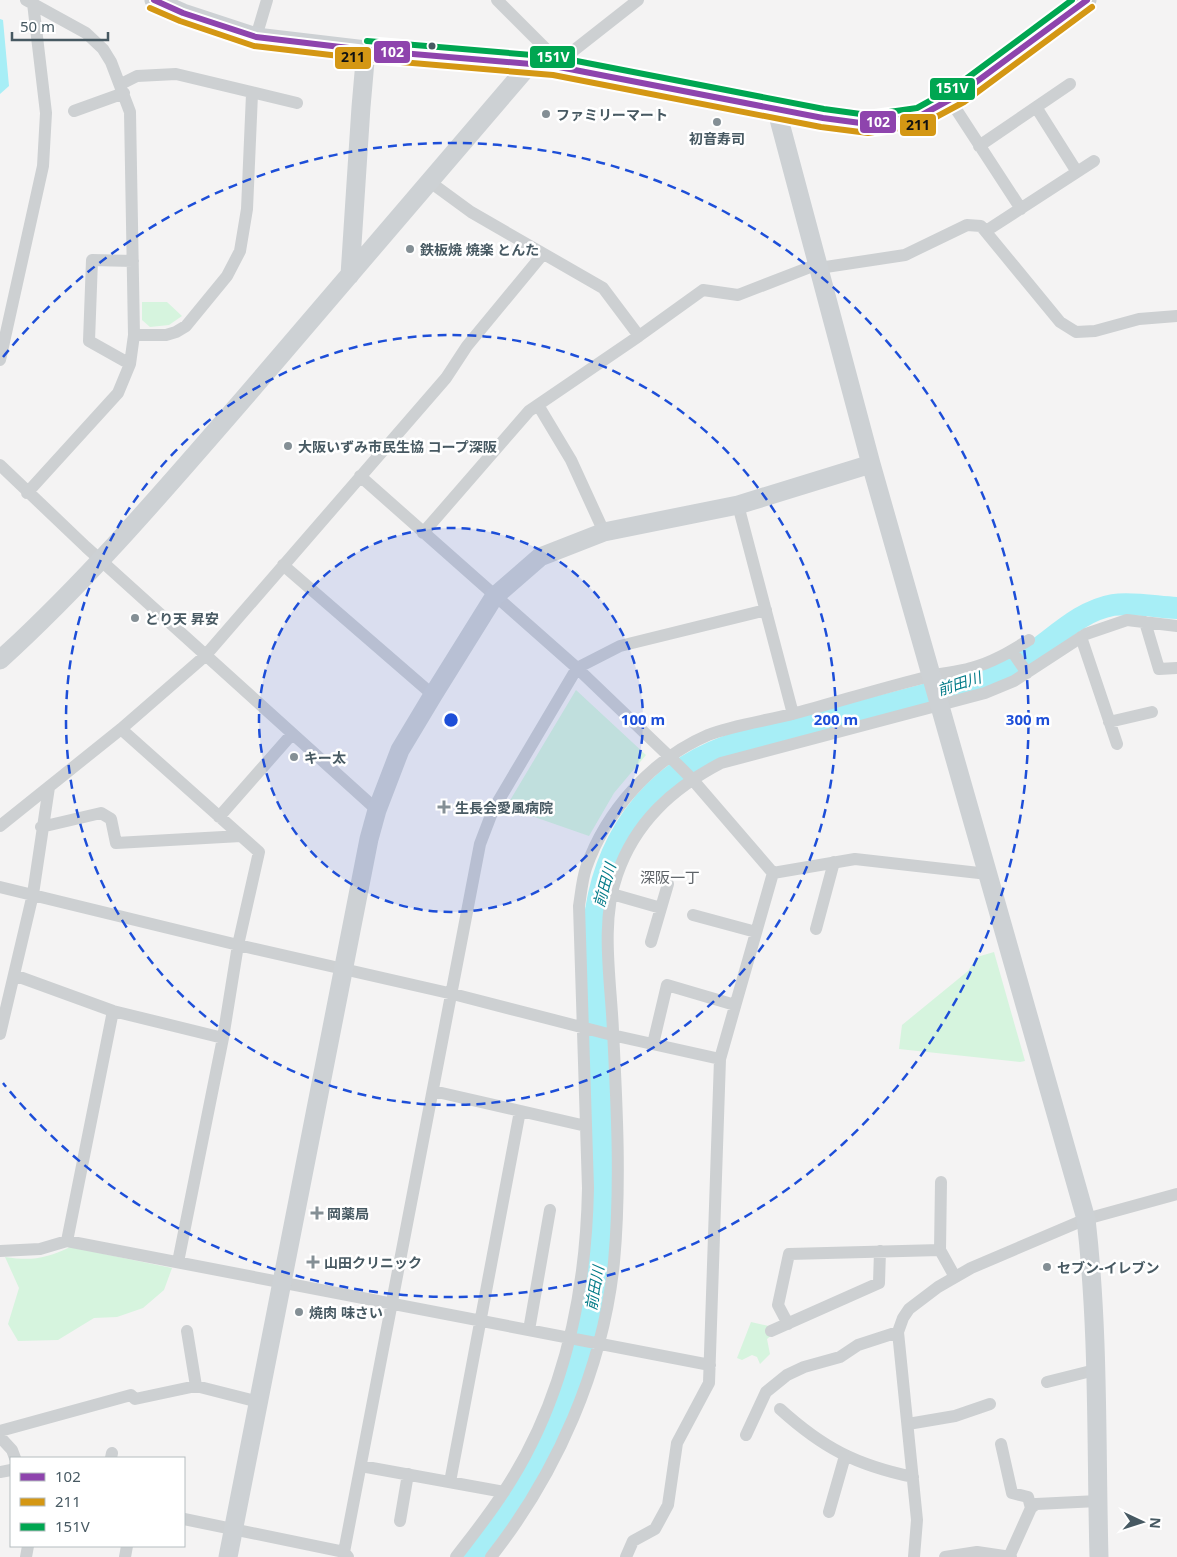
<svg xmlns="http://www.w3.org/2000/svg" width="1177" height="1557" font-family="'Noto Sans','Noto Sans JP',sans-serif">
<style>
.green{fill:#d6f4de}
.water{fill:#a7eef6}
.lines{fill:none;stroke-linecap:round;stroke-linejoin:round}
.river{stroke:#a7eef6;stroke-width:22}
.street{stroke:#cdd0d2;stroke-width:12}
.secondary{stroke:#cdd1d4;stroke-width:19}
.bus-1-casing{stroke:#fff;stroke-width:10}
.bus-2-casing{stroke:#fff;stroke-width:10}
.bus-3-casing{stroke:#fff;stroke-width:10}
.bus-1{stroke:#8e44ad;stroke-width:6}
.bus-2{stroke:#d49714;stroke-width:6}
.bus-3{stroke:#00a651;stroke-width:6}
.ring{fill:none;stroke:#1d4ed8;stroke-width:2.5;stroke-dasharray:9 6}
.bus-dot{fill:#475962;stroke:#fff;stroke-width:2}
.poi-dot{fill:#848f95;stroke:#fff;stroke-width:2}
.labels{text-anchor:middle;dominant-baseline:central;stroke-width:5;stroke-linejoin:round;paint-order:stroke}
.poi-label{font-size:14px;font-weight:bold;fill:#475962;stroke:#fff;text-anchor:start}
.water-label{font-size:15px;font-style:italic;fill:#057c89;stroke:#fff}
.neighbourhood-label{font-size:15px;fill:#5e6368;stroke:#fff}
.centre{fill:#1d4ed8;stroke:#fff;stroke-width:2.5}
.ring-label{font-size:15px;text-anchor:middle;font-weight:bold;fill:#1d4ed8;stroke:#fff;stroke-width:5;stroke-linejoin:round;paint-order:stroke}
.line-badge{stroke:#fff;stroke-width:2}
.badge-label{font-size:14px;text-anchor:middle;font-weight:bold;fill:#fff}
.pale-badge-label{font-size:14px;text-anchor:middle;font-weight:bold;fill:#111}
</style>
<rect width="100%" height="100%" fill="#f4f3f3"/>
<path class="green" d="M 142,302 L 167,302 L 182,316 L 169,325 L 150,327 L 142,320 Z
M 576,690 L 646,755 L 614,793 L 589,836 L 506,807 Z
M 994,952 L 1025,1061 L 1020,1062 L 899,1049 L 902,1025 L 968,971 L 977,957 Z
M 70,1247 L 172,1268 L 164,1290 L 143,1308 L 117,1317 L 94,1318 L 58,1340 L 18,1341 L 8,1324 L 19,1288 L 5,1257 C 31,1261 45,1259 70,1247 Z
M 751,1322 L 769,1326 L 772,1335 L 767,1339 L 770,1354 L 760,1364 L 757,1357 L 752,1355 L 742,1360 L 737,1358 Z"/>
<path class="water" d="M 0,19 L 3,20 L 9,86 L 0,94 Z"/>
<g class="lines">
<path class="river" d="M 474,1557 C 501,1519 528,1482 548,1439 C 571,1390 588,1333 596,1280 C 605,1228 602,1174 601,1122 C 599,1056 596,991 594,926 C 602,844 647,776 725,747 C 752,737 782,732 809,724 C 875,707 943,693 1006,668 C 1042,653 1072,612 1113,605 C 1133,602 1157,607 1177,608"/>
<path class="street" d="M 26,0 L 86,33 L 103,49 L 111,62 L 130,112 L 134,335 L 130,364 L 118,393 L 27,493
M 497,0 L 559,62
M 256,37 L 267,0
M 554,66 L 638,0
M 121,84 L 137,76 L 176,74 L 297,103
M 950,100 L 1021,209
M 1036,107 L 1077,172
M 74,111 L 124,93
M 979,146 L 1070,84
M 430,182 L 471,212 L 603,288 L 639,336 L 703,290 L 738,295 L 818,264
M 986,231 L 1094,161
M 819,268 L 905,255 L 967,225 L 981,226 L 1060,322 L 1076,332 L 1095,331 L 1139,319 L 1177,316
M 134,335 L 166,335 L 176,332 L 186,326 L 227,276 L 240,251 L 247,209 L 252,94
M 0,360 L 43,166 L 46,113 L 33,3
M 130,364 L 89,341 L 92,260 L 133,261
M 538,405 L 571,460 L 604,532
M 0,465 L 86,547 L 377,810
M 360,476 L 577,668 L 673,760 L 692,779 L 773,873
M 738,505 L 793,714
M 423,533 L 529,411 L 639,336
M 283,565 L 433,695
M 1145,622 L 1159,669 L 1177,668
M 1081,637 L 1117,744
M 1012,651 L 1027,673
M 1109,722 L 1152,712
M 121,729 L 259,852 L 238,945 L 223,1038 L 178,1262
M 219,817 L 292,734
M 0,826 L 121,729 L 205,656 L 446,378 L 467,346 L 543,254
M 41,827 L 101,813 L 111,819 L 116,843 L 241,836
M 0,887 L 238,945 L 453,994 L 612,1035 L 720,1059
M 612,894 L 661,908
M 693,915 L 756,932
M 816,929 L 834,862
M 651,942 L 668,884
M 14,975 L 113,1011 L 223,1038
M 113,1011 L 67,1241 L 710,1365
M 0,1034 L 33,894 L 49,787
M 653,1044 L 667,985 L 735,1005
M 433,1091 L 586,1126
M 940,1250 L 941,1182
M 0,1251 L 40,1249 L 67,1241
M 788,1324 L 778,1305 L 789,1254 L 940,1250 L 955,1277
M 529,1330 L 550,1210
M 187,1331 L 196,1386
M 771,1331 L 879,1283 L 880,1251
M 1047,1382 L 1095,1370
M 780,1409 C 823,1448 856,1465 913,1477
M 908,1424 L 955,1416 L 990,1404
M 0,1431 L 131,1395 L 135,1399 L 196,1386 L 259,1402
M 746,1435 L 766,1392 L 787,1375 L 804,1367 L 840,1357 L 858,1345 L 898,1332
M 0,1437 L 12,1450 L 15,1458
M 1001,1444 L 1012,1493 L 1028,1497 L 1031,1508
M 111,1458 L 112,1453
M 361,1466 L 504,1492
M 0,1472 L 11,1470
M 450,1482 L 520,1111
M 829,1512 L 845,1456
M 184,1519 L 344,1552 L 348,1557
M 400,1521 L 408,1474
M 344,1552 L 480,844 L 493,810 L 577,668 L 620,646 L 766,610
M 26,1557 L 28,1546
M 125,1557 L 127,1546
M 456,1557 C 472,1536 489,1515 503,1493 C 563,1403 586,1294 588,1188 L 579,906 C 581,894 582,880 586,868 C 606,811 652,759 708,735 C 736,724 767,721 796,713 C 841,701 885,687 931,676 C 944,673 958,672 971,668 C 992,663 1011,651 1029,640
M 491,1557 C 557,1473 603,1369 614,1262 C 621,1186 617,1108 613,1031 C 611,981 600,923 617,875 C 635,822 673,788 721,763 L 985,693 L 1014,681 L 1086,634 L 1127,620 L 1177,626
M 626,1557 L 633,1541 L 655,1529 L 668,1505 L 677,1443 L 709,1383 L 720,1059 L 773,873 L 855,859 L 988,874
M 914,1557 L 917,1520 L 898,1332 L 903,1318 L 909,1309 L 938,1287 L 971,1268 L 1086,1219 L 1177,1194
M 945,1557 L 977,1552 L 1011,1557
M 1009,1557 L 1031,1508 L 1036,1504 L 1098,1501"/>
<path class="secondary" d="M 154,0 L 183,13 L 256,37 L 366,50 L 554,66 L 823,118 L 868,124 L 920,116 L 960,94 L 1087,0
M 776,108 L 871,464 L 1086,1219 C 1099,1331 1096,1445 1099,1557
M 350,275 L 361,107 L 366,50
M 0,660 C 89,579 167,487 246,396 C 341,286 435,175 530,64
M 228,1557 L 369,839 L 377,810 L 400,750 L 433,695 L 494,597 L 540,557 L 604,532 L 738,505 L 871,464"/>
<defs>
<path id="bus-1" d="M 154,0 L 183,13 L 256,37 L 366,50 L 554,66 L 823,118 L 868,124 L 920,116 L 960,94 L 1087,0"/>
<path id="bus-2" d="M 150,8 L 180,21 L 254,46 L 365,59 L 553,75 L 821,127 L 868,133 L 923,124 L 964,102 L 1092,7"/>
<path id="bus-3" d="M 367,41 L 556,57 L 824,109 L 868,115 L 917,108 L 955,87 L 1072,0"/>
</defs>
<use href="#bus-1" class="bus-1-casing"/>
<use href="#bus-2" class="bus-2-casing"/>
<use href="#bus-3" class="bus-3-casing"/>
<use href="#bus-1" class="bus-1"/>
<use href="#bus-2" class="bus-2"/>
<use href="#bus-3" class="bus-3"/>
</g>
<circle cx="451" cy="720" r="192" fill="#1d4ed8" fill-opacity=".12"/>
<g class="ring">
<circle cx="451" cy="720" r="192"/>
<circle cx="451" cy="720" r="385"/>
<path d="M3 357A577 577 0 1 1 3 1083"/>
</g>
<circle class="bus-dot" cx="432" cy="46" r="4.5"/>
<g class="poi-dot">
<circle cx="546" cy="114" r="5"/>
<circle cx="717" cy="122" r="5"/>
<circle cx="410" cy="249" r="5"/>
<circle cx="288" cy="446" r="5"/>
<circle cx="135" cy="618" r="5"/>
<circle cx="294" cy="757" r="5"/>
<path d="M441.5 799.5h5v5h5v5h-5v5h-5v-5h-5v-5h5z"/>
<path d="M314.5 1205.5h5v5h5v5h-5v5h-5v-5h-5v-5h5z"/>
<path d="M310.5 1254.5h5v5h5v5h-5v5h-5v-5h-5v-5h5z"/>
<circle cx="1047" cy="1267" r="5"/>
<circle cx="299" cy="1312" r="5"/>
</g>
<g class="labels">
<g class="poi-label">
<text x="556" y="114">ファミリーマート</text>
<text x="717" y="138" text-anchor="middle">初音寿司</text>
<text x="420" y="249">鉄板焼 焼楽 とんた</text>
<text x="298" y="446">大阪いずみ市民生協 コープ深阪</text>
<text x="145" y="618">とり天 昇安</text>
<text x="304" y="757">キー太</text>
<text x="455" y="807">生長会愛風病院</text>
<text x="327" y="1213">岡薬局</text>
<text x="324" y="1262">山田クリニック</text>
<text x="1057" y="1267">セブン-イレブン</text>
<text x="309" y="1312">焼肉 味さい</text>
</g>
<g class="water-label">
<text transform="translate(959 683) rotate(-18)">前田川</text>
<text transform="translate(604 885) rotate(-74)">前田川</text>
<text transform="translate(594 1288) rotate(-80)">前田川</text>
</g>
<g class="neighbourhood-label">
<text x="670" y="877">深阪一丁</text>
</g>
</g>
<circle cx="451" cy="720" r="8" class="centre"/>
<g class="ring-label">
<text x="643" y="725">100 m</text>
<text x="836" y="725">200 m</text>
<text x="1028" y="725">300 m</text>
</g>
<g class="line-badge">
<rect x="373" y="40" width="38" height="24" rx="5" fill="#8e44ad"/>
<rect x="529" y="45" width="47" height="24" rx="5" fill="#00a651"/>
<rect x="334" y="46" width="38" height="24" rx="5" fill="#d49714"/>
<rect x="929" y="77" width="47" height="24" rx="5" fill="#00a651"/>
<rect x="859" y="110" width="38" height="24" rx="5" fill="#8e44ad"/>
<rect x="899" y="113" width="38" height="24" rx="5" fill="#d49714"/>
</g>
<g class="badge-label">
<text x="392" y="57">102</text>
<text x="553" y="62">151V</text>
<text x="952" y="93">151V</text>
<text x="878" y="127">102</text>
</g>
<g class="pale-badge-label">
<text x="353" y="62">211</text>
<text x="918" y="130">211</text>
</g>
<rect x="10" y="1457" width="175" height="90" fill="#ffffff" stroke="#b5bdc0"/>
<rect x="20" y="1473" width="25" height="8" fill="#8e44ad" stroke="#b5bdc0"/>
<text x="55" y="1482" font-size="15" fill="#475962">102</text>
<rect x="20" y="1498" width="25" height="8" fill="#d49714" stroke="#b5bdc0"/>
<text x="55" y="1507" font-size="15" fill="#475962">211</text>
<rect x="20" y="1523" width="25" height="8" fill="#00a651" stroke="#b5bdc0"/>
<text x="55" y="1532" font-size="15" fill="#475962">151V</text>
<g transform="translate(1142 1522) rotate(94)" stroke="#ffffff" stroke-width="4" paint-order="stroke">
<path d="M0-4L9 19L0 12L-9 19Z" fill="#475962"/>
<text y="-8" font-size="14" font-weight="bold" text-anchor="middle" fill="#475962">N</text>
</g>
<path d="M12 32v8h96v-8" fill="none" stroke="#475962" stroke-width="2.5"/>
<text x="20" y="32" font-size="15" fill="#475962" stroke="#ffffff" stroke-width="4" paint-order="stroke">50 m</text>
</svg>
